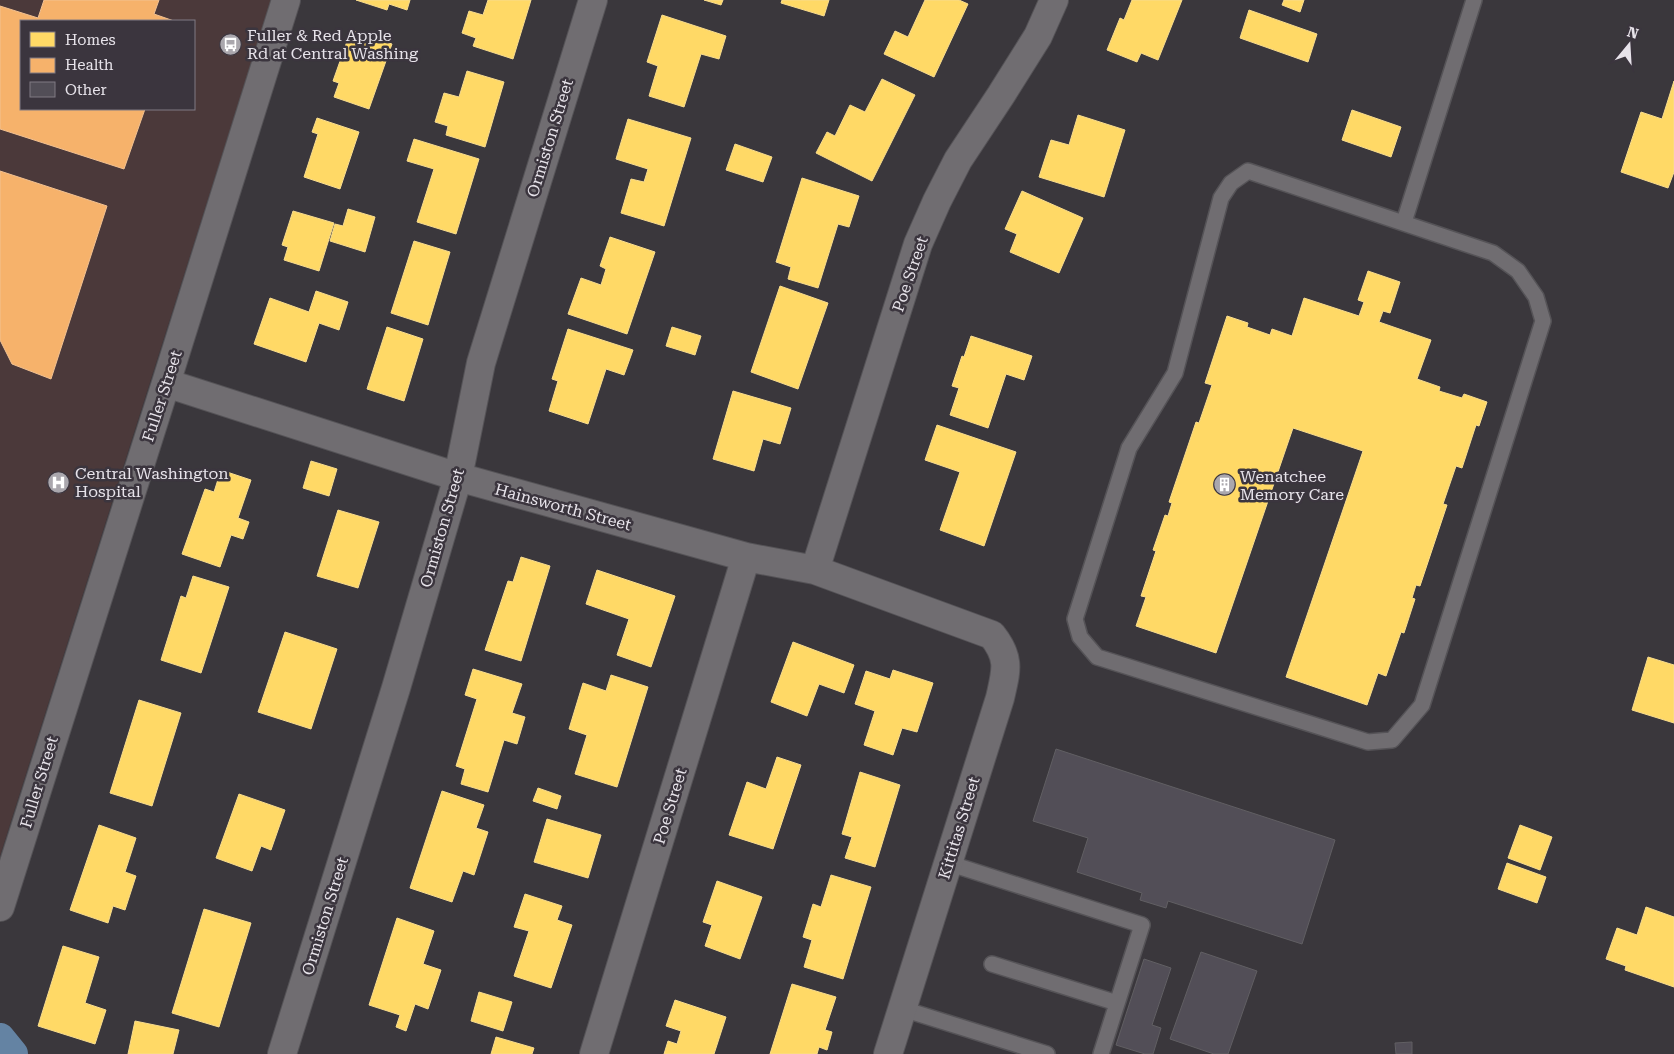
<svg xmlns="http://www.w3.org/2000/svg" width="1674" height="1054" font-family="'Roboto Serif',serif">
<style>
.medical{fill:#4b393a;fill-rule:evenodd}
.homes{fill:#ffd966;stroke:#f8dc8e}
.health{fill:#f6b26b;stroke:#f2c191}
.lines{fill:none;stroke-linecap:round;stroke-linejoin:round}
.canal{stroke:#6483a3;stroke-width:30}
.building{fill:#524e57;stroke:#615f63}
.service-casing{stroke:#555357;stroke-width:18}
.minor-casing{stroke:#555357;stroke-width:30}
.service{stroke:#706d71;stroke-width:15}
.minor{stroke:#706d71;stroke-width:28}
.labels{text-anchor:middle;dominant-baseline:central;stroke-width:5;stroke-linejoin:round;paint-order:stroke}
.poi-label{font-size:16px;fill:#e7e3ea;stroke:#3b353e;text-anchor:start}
.street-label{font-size:16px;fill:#e7e3ea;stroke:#3b353e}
</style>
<rect width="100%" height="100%" fill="#3a373c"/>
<path class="medical" d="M 0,0 L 271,0 L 0,856 ZM 21,21 L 194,21 L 194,109 L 21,109 Z"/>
<path class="homes" d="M 356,0 L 410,0 L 407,10 L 389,4 L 387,10 Z
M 488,0 L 531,0 L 513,59 L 473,46 L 476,38 L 462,33 L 469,11 L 483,15 Z
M 704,0 L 723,0 L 721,5 Z
M 782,0 L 829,0 L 824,16 L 781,3 Z
M 925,0 L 959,0 L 968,4 L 934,77 L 884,54 L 895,31 L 908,37 Z
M 1132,0 L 1182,0 L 1158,60 L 1141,53 L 1137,62 L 1107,50 L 1120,18 L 1124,20 Z
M 1284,0 L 1304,0 L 1300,12 L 1282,5 Z
M 1249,10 L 1317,34 L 1308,62 L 1240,38 Z
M 662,15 L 726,36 L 719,59 L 701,54 L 684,107 L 649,96 L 658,66 L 647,62 Z
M 351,30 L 392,44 L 369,109 L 334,97 L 339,83 L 333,81 Z
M 467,71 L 504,82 L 485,147 L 446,135 L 448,126 L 435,122 L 444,93 L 459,97 Z
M 882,79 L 915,95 L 872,181 L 816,153 L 827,132 L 835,136 L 850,105 L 865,112 Z
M 1674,81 L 1674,172 L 1668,188 L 1621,172 L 1641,112 L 1662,119 Z
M 1352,110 L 1401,127 L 1391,157 L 1342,140 Z
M 1078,115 L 1125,130 L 1104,197 L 1039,177 L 1051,140 L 1069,145 Z
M 317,118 L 359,132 L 340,189 L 304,177 L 318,134 L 312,132 Z
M 628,119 L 691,138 L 664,226 L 621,213 L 631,179 L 644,182 L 648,169 L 616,159 Z
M 414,139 L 479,159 L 456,234 L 417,222 L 434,169 L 407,161 Z
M 735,144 L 772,157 L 763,182 L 726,170 Z
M 802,178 L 859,196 L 849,227 L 838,224 L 818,288 L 788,279 L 791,267 L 776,262 Z
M 1022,191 L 1083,218 L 1059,273 L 1010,252 L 1017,234 L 1005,229 Z
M 348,209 L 375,217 L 365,252 L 330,241 L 335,224 L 343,226 Z
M 293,211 L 334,223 L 319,271 L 284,260 L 288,247 L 282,245 Z
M 610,237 L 655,252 L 627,334 L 568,314 L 581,278 L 601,285 L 606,269 L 600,266 Z
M 414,241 L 450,252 L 428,325 L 391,313 Z
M 1368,271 L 1400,282 L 1390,313 L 1383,311 L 1379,322 L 1431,340 L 1417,379 L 1440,387 L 1439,391 L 1462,398 L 1464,394 L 1487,402 L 1479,426 L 1476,425 L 1462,468 L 1456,466 L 1443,504 L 1447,505 L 1420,586 L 1416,585 L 1412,598 L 1415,599 L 1404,633 L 1401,632 L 1386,676 L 1378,673 L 1367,705 L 1286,677 L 1363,451 L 1293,428 L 1216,653 L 1136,626 L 1146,597 L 1141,596 L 1156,551 L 1153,550 L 1165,515 L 1168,516 L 1172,503 L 1169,502 L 1196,422 L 1199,423 L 1212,385 L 1205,383 L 1227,316 L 1248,323 L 1247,327 L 1270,335 L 1272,329 L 1292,336 L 1304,298 L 1359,316 L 1364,302 L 1358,300 Z
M 780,286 L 828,303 L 798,389 L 751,372 Z
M 316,291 L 348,302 L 339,330 L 319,323 L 306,362 L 254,344 L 270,298 L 309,312 Z
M 387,327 L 423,339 L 404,401 L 367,389 Z
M 672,327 L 701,336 L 695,355 L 666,346 Z
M 568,329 L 633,350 L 624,375 L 606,369 L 588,424 L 549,411 L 558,381 L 552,379 Z
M 971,336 L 1032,356 L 1024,380 L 1006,374 L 988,428 L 950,415 L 959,388 L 952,386 L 962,356 L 964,357 Z
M 733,391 L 791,408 L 780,444 L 763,439 L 754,471 L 713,459 Z
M 937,425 L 1016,452 L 984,546 L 940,530 L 960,472 L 925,460 Z
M 311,461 L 337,469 L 329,496 L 303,488 Z
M 221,470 L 251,480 L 238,518 L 249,522 L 243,539 L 231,535 L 220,567 L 182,554 L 205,489 L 214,492 Z
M 338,510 L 379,522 L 358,588 L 317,576 Z
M 521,557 L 550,566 L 521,661 L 485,650 L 508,581 L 513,582 Z
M 597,570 L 675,596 L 651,667 L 617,655 L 629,619 L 586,604 Z
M 193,576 L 229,587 L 201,673 L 161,660 L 181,596 L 186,598 Z
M 285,632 L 337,649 L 311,729 L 258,712 Z
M 793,642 L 854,665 L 844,693 L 819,684 L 807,716 L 771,702 Z
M 1648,657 L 1674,665 L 1674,723 L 1632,710 Z
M 473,669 L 522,684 L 512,713 L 525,717 L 517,744 L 504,740 L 488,792 L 461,784 L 465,769 L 456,766 L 477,699 L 465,695 Z
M 893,670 L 933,683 L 917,732 L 902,728 L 893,755 L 864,745 L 875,711 L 855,704 L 866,671 L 890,679 Z
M 611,675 L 648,687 L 617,787 L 575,774 L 587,735 L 569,729 L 583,683 L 606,691 Z
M 139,700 L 181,713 L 152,806 L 110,793 Z
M 777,757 L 801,765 L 773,849 L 729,835 L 747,782 L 766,789 Z
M 860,772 L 900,785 L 875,867 L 845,858 L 852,837 L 842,834 Z
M 538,788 L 561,796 L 557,809 L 533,801 Z
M 442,791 L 484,805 L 476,828 L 488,832 L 474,875 L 463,871 L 452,902 L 410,888 Z
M 239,794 L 285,810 L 271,850 L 261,846 L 252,871 L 216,858 Z
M 547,819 L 601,835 L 588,878 L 534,862 Z
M 99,825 L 136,838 L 125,872 L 136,876 L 125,910 L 113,906 L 108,923 L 70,910 Z
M 1520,825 L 1552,837 L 1540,870 L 1508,858 Z
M 1507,863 L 1546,877 L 1537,903 L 1498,889 Z
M 831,875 L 871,887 L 843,979 L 804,967 L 812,940 L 803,937 L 813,904 L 821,907 Z
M 717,881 L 762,897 L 740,959 L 705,946 L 712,925 L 703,922 Z
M 525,894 L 562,906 L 557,920 L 572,925 L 551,988 L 514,976 L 529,931 L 514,927 Z
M 1646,907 L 1674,917 L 1674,987 L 1625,970 L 1626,966 L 1606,959 L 1617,928 L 1637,935 Z
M 204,909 L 251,923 L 219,1027 L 172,1013 Z
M 397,918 L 434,931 L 423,964 L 441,970 L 428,1009 L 415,1004 L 406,1031 L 396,1027 L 400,1015 L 369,1005 Z
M 63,946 L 99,957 L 85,1003 L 106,1010 L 95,1044 L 38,1026 Z
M 792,984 L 836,997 L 825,1030 L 832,1032 L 827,1050 L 819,1047 L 817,1054 L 770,1054 Z
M 479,992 L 512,1002 L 503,1031 L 471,1021 Z
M 675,1000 L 726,1017 L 714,1054 L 664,1054 L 668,1041 L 677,1044 L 681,1031 L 666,1026 Z
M 135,1021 L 179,1030 L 173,1054 L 128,1054 Z
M 496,1037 L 534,1048 L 532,1054 L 491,1054 Z"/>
<path class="health" d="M 44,0 L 159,0 L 154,14 L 174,21 L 21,21 L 21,109 L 145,109 L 124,169 L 0,129 L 0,6 L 38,18 Z
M 0,171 L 107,206 L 51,379 L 12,364 L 0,340 Z"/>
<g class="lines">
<path class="canal" d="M 0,1038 L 13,1054"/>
</g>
<path class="building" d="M 1056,749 L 1335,840 L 1302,944 L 1168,901 L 1166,908 L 1140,900 L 1142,893 L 1077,872 L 1088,838 L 1033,821 Z
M 1201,952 L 1257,971 L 1228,1054 L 1214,1054 L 1170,1039 Z
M 1144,959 L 1171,968 L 1152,1025 L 1161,1028 L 1153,1054 L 1145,1054 L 1116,1045 Z
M 1412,1042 L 1412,1054 L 1396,1054 L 1395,1043 Z"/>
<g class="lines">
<defs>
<path id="service" d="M 1248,171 L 1493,253 L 1518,271 L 1536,297 L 1543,321 L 1422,705 L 1392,740 L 1368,742 L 1097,657 L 1080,637 L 1075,619 L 1129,448 L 1175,373 L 1221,198 L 1231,183 Z
M 1404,222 L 1474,0
M 948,863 L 1142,925 L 1101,1054
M 992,964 L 1117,1003
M 903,1009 L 1047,1054"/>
<path id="minor" d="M 166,383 L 458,477 L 746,557 L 815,570 L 992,635 C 1011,659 1006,671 1000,698 L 888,1054
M 815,570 L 918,244 L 937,201 L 958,160 L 1001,95 L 1038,36 L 1054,0
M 0,907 L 166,383 L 286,0
M 282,1054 L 396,688 L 458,477 L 481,363 L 593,0
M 594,1054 L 746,557"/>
</defs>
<use href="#service" class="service-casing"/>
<use href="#minor" class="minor-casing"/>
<use href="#service" class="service"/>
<use href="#minor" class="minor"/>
</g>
<defs>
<symbol id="bus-disc" viewBox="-11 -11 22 22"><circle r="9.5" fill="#aaa7ad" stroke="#3b353e"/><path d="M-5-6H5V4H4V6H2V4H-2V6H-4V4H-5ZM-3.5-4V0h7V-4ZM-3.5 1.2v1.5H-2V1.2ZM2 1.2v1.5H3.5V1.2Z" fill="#fff"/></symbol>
<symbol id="hospital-disc" viewBox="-11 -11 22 22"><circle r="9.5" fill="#aaa7ad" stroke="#3b353e"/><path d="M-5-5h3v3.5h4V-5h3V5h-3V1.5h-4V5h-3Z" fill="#fff"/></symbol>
<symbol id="building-disc" viewBox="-11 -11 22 22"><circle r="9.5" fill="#aaa7ad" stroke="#3b353e"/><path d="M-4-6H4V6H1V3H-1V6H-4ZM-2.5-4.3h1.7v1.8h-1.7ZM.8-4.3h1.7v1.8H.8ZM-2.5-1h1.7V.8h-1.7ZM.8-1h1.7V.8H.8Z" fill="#fff"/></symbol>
</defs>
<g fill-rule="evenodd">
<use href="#bus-disc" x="218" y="32" width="25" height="25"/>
<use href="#hospital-disc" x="46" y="470" width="25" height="25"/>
<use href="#building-disc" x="1212" y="472" width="25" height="25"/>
</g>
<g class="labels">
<g class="poi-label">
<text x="247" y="35">Fuller &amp; Red Apple<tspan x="247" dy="18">Rd at Central Washing</tspan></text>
<text x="75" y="473">Central Washington<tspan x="75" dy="18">Hospital</tspan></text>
<text x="1240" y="476">Wenatchee<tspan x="1240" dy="18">Memory Care</tspan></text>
</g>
<g class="street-label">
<text transform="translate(550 138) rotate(-73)">Ormiston Street</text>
<text transform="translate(910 274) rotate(-71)">Poe Street</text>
<text transform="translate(162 396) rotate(-72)">Fuller Street</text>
<text transform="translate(563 507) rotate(15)">Hainsworth Street</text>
<text transform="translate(442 528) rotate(-74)">Ormiston Street</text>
<text transform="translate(39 782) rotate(-73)">Fuller Street</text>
<text transform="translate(670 806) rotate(-73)">Poe Street</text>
<text transform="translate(959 828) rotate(-73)">Kittitas Street</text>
<text transform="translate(325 916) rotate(-73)">Ormiston Street</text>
</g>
</g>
<rect x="20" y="20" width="175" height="90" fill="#3b353e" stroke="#807b83"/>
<rect x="30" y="32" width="25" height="15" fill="#ffd966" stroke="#807b83"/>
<text x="65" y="45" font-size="15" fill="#e7e3ea">Homes</text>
<rect x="30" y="58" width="25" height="15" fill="#f6b26b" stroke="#807b83"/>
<text x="65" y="70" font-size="15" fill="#e7e3ea">Health</text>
<rect x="30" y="82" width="25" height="15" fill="#524e57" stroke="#807b83"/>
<text x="65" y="95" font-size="15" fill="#e7e3ea">Other</text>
<g transform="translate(1629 45) rotate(18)" stroke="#3b353e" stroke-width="4" paint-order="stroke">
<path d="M0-4L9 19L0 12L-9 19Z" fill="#e7e3ea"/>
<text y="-8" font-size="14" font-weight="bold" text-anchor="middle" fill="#e7e3ea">N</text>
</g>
</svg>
